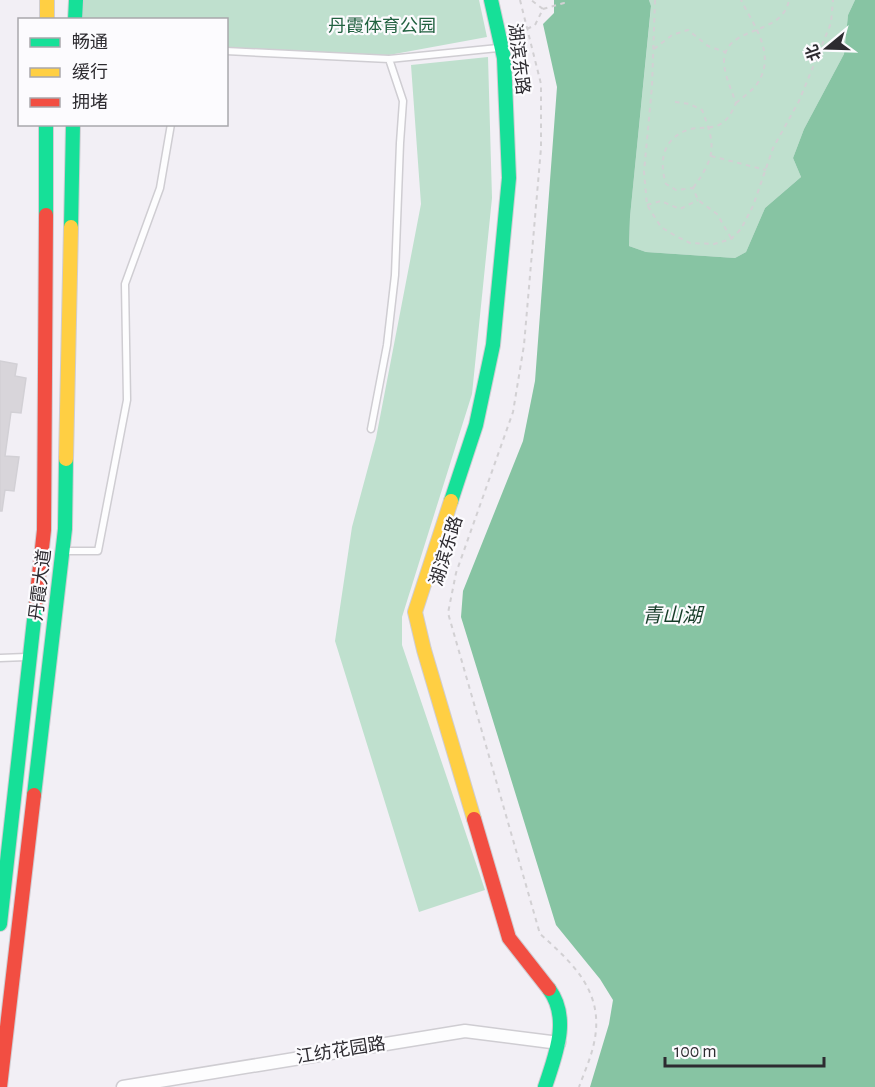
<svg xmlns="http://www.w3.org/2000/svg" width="875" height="1087" font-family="'Alegreya Sans','Noto Sans SC',sans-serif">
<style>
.green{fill:#bfe0ce}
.water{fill:#87c4a3}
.building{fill:#d8d5da;stroke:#d2d0d5;stroke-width:1.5}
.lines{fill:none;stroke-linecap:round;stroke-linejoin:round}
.lane-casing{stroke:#cfcdd2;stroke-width:9}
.street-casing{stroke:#cfcdd2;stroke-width:15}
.fast-casing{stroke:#cfcdd2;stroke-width:16}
.slow-casing{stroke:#cfcdd2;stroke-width:16}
.jam-casing{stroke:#cfcdd2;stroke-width:16}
.path{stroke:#d2d0d3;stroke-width:2;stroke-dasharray:4.5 4.5;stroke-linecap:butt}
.lane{stroke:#fdfdfe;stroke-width:6}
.street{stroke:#fdfdfe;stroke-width:12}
.fast{stroke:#16e098;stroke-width:14}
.slow{stroke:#ffcf43;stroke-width:14}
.jam{stroke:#f24e42;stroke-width:14}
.labels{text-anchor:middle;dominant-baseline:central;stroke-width:4.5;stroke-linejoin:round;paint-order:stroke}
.park-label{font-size:18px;fill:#226241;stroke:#fcfbfe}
.street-label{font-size:18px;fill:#2d2b30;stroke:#fcfbfe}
.water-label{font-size:20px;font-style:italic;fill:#173d29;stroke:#fcfbfe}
</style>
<rect width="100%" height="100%" fill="#f2eff5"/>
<path class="green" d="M 83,0 L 479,0 L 487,37 L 389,55 L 227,50 L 226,20 L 82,20 Z
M 649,0 L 855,0 L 848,15 L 844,54 L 804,129 L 793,158 L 801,177 L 765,208 L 746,252 L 735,258 L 646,252 L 629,246 L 630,217 L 651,7 Z
M 488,57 L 492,198 L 472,394 L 402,617 L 402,645 L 485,890 L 419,912 L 335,641 L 352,527 L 376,438 L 421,204 L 411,65 Z"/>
<path class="water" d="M 554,0 L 649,0 L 651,6 L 630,217 L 629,246 L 646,252 L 735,258 L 746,252 L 765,208 L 801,177 L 793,158 L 804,129 L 844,54 L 848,15 L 855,0 L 875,0 L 875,1087 L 590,1087 L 609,1024 L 613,1000 L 600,979 L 556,925 L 461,617 L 463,591 L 523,441 L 535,381 L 557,87 L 543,24 L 554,13 Z"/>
<path class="building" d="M 0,361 L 17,364 L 15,376 L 26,378 L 21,413 L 11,412 L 5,456 L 19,457 L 14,491 L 5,490 L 2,511 L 0,511 Z"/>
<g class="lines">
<defs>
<path id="lane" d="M 226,51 L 389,59 L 498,48
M 371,429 L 387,345 L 395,275 L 400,143 L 403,101 L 389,59
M 66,551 L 98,551 L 127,400 L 125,284 L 160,188 L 171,124
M 0,658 L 26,657"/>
<path id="street" d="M 123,1087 L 465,1031 L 559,1043"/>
<path id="fast" d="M 75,20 L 76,0
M 46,215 L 46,124
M 71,227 L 73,124
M 451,501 L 476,425 L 493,345 L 509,178 L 504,58 L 491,0
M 34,795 L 65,529 L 66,459
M 0,924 L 36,602
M 545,1087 C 555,1056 571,1019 549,989"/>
<path id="slow" d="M 47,0 L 47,20
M 66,459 L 71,227
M 451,501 L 415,612 L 424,650 L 474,819"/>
<path id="jam" d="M 36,602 L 44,530 L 46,215
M 474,819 L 509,938 L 549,989
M 0,1087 L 34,795"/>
</defs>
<use href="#lane" class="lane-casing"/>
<use href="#street" class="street-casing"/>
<use href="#fast" class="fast-casing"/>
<use href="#slow" class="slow-casing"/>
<use href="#jam" class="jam-casing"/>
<path class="path" d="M 520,0 L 541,84 L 541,148 L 524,345 L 513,412 L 456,573 L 448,613 L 540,934 C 574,964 605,993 594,1043 C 591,1058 584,1073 579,1087
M 655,0 L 652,86 L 644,172 L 647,205 L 661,227 L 674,235 L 690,243 L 714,244 L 731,239 L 741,229 L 753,206 L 773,148 L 799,101 L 831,23 L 833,0
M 543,9 L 564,3 L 564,0
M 527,29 L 535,25 L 543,9 L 531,0
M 654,49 L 672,35 L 688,30 L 708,46 L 725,52
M 675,102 L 690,104 L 702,110 C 716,146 716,156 693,188
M 736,103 C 743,97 752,91 757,84 C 777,55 754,26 741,0
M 711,156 L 766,170
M 647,205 L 661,201 L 680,209 L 698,200
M 731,238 L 717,214 L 698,200 L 693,188 L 676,190 L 666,184 C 658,160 664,136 691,129 C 701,127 710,129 719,125 C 728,120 732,112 736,103 C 732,91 725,77 724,63 C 723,24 782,38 789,0"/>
<use href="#lane" class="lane"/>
<use href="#street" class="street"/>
<use href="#fast" class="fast"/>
<use href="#slow" class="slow"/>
<use href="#jam" class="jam"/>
</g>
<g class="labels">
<g class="park-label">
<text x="382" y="27">丹霞体育公园</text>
</g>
<g class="street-label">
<text transform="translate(518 59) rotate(83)">湖滨东路</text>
<text transform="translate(447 551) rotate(-73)">湖滨东路</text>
<text transform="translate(41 585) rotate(-83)">丹霞大道</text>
<text transform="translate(341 1051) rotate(-9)">江纺花园路</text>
</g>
<g class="water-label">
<text x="672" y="616">青山湖</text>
</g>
</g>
<rect x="18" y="18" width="210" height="108" fill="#fcfbfe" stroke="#a9a8ac" stroke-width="1.5"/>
<rect x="30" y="38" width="30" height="9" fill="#16e098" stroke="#a9a8ac" stroke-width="1.5"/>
<text x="72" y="48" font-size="18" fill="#2d2b30">畅通</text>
<rect x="30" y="68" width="30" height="9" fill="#ffcf43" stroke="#a9a8ac" stroke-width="1.5"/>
<text x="72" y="78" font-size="18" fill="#2d2b30">缓行</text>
<rect x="30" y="98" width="30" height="9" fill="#f24e42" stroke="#a9a8ac" stroke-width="1.5"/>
<text x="72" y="108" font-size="18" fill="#2d2b30">拥堵</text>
<g transform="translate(827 48) rotate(251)" stroke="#fcfbfe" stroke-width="4.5" paint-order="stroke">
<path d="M0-4.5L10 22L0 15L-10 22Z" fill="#2d2b30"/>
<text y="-9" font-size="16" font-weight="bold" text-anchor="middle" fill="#2d2b30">北</text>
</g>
<path d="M665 1057v9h159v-9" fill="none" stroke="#2d2b30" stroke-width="3"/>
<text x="674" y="1057" font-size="18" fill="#2d2b30" stroke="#fcfbfe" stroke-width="4.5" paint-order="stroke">100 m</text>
</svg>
